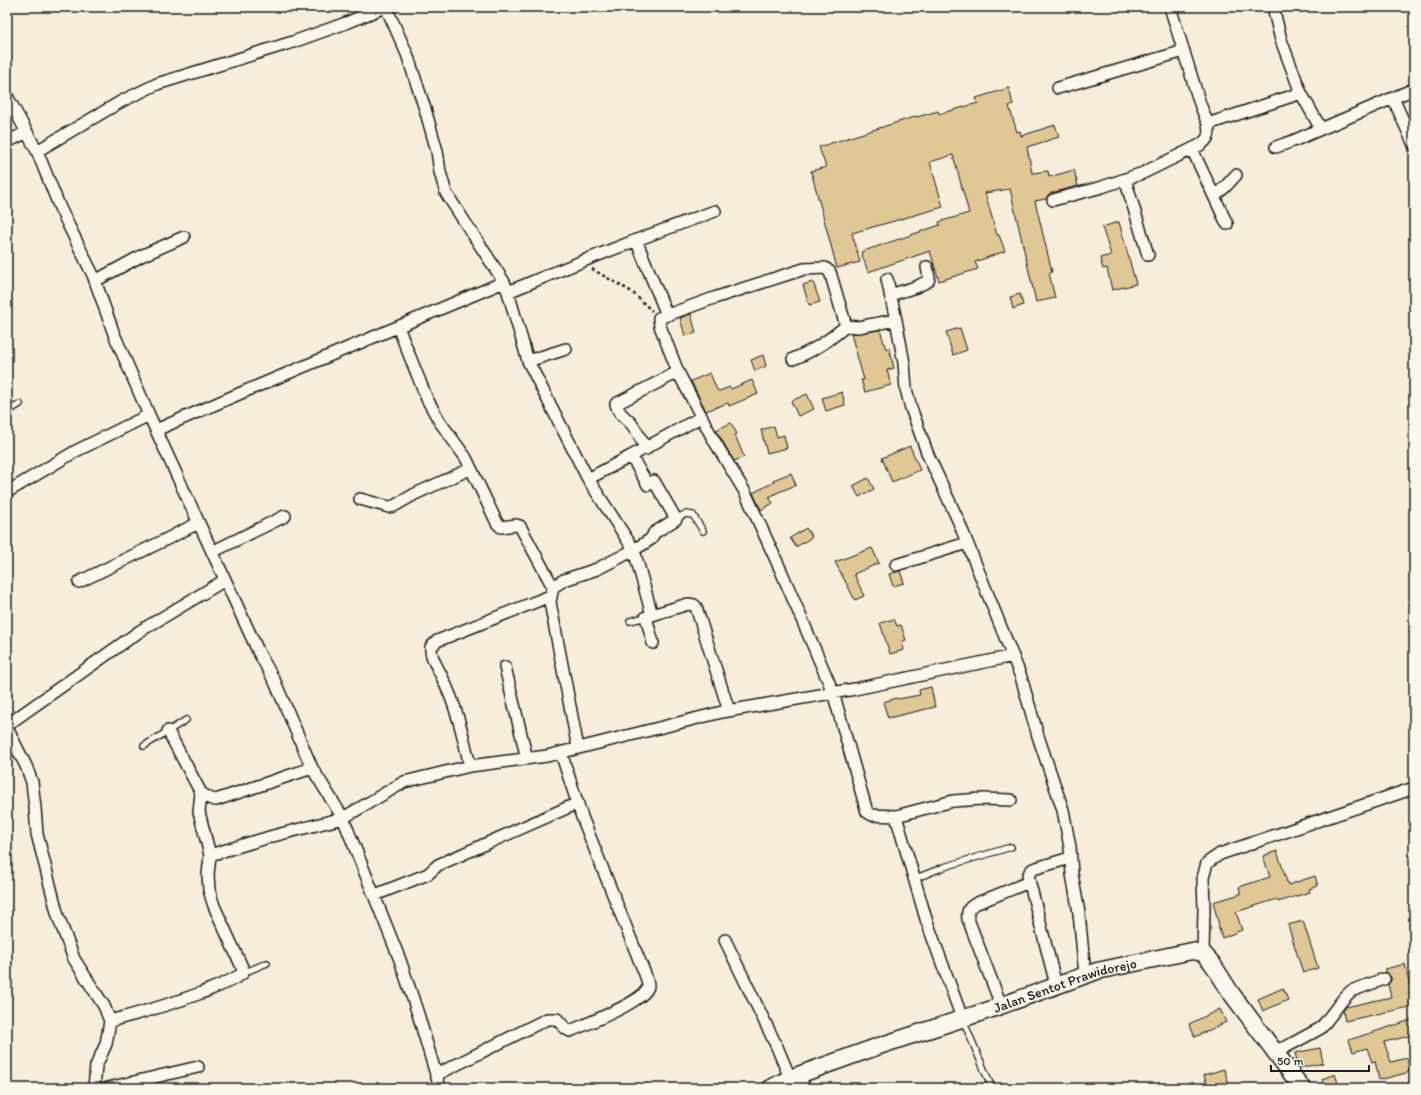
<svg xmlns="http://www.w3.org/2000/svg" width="1421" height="1095" font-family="Itim,sans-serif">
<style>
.building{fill:#e0c796;stroke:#1c1c1c}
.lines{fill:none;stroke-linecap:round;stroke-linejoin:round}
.service-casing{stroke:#1c1c1c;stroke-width:8}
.minor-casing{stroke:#1c1c1c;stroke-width:14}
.secondary-casing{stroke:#1c1c1c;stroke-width:19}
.path{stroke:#1c1c1c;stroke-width:2.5;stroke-dasharray:3 3;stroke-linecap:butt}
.service{stroke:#fbf7ec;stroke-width:5.5}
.minor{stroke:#fbf7ec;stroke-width:11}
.secondary{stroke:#fbf7ec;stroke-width:16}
.labels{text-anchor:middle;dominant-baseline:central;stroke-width:4;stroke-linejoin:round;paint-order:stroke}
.street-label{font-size:14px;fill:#1c1c1c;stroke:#fbf7ec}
</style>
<rect width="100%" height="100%" fill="#f6eddb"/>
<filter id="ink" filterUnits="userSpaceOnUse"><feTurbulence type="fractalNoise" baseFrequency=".025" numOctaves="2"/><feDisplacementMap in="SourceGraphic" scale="8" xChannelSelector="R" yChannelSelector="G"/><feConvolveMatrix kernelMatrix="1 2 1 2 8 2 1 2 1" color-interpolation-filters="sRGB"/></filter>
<g filter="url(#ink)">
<path class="building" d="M 1009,88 L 1013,105 L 1009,106 L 1017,132 L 1020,131 L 1021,136 L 1055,125 L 1059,137 L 1027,147 L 1032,173 L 1048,171 L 1049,177 L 1074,170 L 1078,186 L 1051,193 L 1048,195 L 1046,199 L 1035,201 L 1052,272 L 1049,273 L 1055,298 L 1036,302 L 1010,189 L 985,193 L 997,235 L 999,235 L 1005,251 L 975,262 L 978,269 L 939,281 L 930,251 L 868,272 L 861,252 L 940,225 L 939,222 L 969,213 L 953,155 L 930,162 L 943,207 L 852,233 L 860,262 L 837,268 L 811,171 L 826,167 L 819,147 L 917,116 L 917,117 L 938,111 L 939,114 L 978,103 L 976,98 Z
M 1119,222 L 1136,284 L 1112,290 L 1107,268 L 1103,269 L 1100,258 L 1111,255 L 1102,227 Z
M 813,282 L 820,302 L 809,305 L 803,285 Z
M 1020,294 L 1023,305 L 1013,309 L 1010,297 Z
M 691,314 L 696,333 L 685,336 L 680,318 Z
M 960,328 L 967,350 L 953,355 L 946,332 Z
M 880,330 L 886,349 L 889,348 L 894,368 L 887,370 L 891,385 L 865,392 L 861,380 L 864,380 L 851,334 Z
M 763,355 L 766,366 L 755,371 L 751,360 Z
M 710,373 L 717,390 L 719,391 L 730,387 L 731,389 L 752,380 L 758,394 L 729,406 L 728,403 L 706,411 L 691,381 Z
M 842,392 L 845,405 L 826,411 L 822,398 Z
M 807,394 L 814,409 L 798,416 L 791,401 Z
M 731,423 L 737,434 L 735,435 L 744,457 L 734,461 L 716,430 Z
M 774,426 L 777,437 L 784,435 L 787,448 L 767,453 L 761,430 Z
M 910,446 L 920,470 L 892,482 L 882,458 Z
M 791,473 L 796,485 L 774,494 L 775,494 L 769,497 L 773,503 L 761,510 L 753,493 L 774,482 L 773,480 Z
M 868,478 L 874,489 L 859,497 L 853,486 Z
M 806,528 L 812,537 L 796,547 L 790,538 Z
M 872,548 L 879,563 L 854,574 L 864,596 L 855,600 L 835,562 Z
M 900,571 L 904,583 L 893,586 L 889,574 Z
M 894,619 L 897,626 L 901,625 L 906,640 L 902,641 L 904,650 L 890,654 L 880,623 Z
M 931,687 L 935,707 L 888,718 L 883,702 L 897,698 L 898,699 L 920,695 L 919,690 Z
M 1277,851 L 1288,885 L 1315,876 L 1318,886 L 1309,889 L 1310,892 L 1278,902 L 1277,899 L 1236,912 L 1242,930 L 1222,938 L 1218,926 L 1219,925 L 1213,902 L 1241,894 L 1239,887 L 1270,877 L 1263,856 Z
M 1303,921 L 1318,968 L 1303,973 L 1288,925 Z
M 1405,964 L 1414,1006 L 1345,1021 L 1343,1011 L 1346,1007 L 1391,997 L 1388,984 L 1391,981 L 1391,977 L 1385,972 L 1385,969 Z
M 1283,988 L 1288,1000 L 1263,1011 L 1258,999 Z
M 1220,1009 L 1226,1022 L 1195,1037 L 1189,1024 Z
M 1414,1019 L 1414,1035 L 1384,1042 L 1391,1062 L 1407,1058 L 1410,1072 L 1379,1080 L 1375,1061 L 1372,1062 L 1367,1048 L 1353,1052 L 1349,1040 Z
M 1320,1048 L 1323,1063 L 1299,1068 L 1295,1053 Z
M 1224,1069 L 1230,1088 L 1211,1088 L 1210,1084 L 1207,1085 L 1204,1075 Z
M 1335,1074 L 1339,1086 L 1331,1088 L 1325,1088 L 1322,1079 Z"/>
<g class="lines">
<defs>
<path id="service" d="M 7,412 L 20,404
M 676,519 L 685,514 L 693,515 L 703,531
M 630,621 L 646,617
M 144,746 L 186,720
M 914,879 L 944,867 L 1011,847
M 243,973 L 267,963
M 963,1020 L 992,1088"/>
<path id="minor" d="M 386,7 L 407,54 L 425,109 L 437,151 L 440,172 L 446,193 L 504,282 L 508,292 L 528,361 L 588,479 L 634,550 L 597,569 L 564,580 L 553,587 L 550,602 L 578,748
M 1170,7 L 1200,104 L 1208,124 L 1301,93
M 1273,7 L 1281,40 L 1301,93 L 1321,129
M 1058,88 L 1184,51
M 7,96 L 37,151 L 60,208 L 93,275 L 114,334 L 149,415 L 258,651 L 275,682 L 312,768 L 343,818 L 400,960 L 418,1014 L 440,1088
M 1393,98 L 1414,145
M 7,142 L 27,132
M 1276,147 L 1293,141 L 1414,89
M 1192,149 L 1227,224
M 37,151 L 122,101 L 157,84 L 293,42 L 346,23 L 385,7
M 1125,179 L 1148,255
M 1214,196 L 1225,187 L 1236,175
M 1053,200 L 1102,187 L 1143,173 L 1200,145 C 1209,139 1210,134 1208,124
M 636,240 L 667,315
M 887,279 L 896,320
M 95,281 L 141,256 L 184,237
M 508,292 C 576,263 645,236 715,211
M 890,295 L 916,287 L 928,281 L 929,278 L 927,267
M 398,327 L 427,399 L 440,422 L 466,458 L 497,523 L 501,527 L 516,525 L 520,526 L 553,587
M 793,359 C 815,350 828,341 846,326
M 528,361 L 566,349
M 156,430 L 241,393 L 504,282
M 646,449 C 642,441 638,433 633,426 C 628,418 618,415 616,404 L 678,372
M 588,479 L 631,456
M 7,492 L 76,451 L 149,415
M 360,499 L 389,507 L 394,506 L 415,494 L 470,469
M 212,552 L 285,516
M 896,565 L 967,543
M 79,582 L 165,540 L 198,523
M 652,615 L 688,604 L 694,605 L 696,607 L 729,711
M 653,643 L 646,617 L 652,615 L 634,550 L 651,539 L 654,533 L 676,519 L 654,481 L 648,485 L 631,456 L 701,417
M 505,667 L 527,759
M 7,725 L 140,631 L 225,580
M 7,728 L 26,766 L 32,782 L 35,808 L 37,834 L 58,916 L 74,959 L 104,1006 L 110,1021 L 106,1044 L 96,1066 L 94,1088
M 168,731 L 201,793 L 211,799 L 216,800 L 312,768
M 470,766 C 463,735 456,704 441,675 C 437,666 430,657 431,647 L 437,641 L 550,596
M 896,816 L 953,801 L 982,799 L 1011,800
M 210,855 L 273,836 L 343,818 L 404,782 L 470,766 L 547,756 L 722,712 L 855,689 L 1013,656
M 375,895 L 428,874 L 438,865 L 578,803
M 725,940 L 777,1047 L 790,1078
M 1203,953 L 1204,909 L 1203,878 L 1207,863 L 1220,854 L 1414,788
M 1056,985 L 1028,876 L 1030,872 L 1033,869 L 1070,858
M 1001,1005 L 968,919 C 967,911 968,908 975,904 L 1029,882
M 962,1018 L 926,919 L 896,816 L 872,815 L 867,812 L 833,692 L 782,573 L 745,492 L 713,439 L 678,372 L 660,326 L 659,318 L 714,298 L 804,269 L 825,268 L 830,272 L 846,326 L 858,327 L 896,320 L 904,363 L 906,389 L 911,408 L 928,455 L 958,520 L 1021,677 L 1038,736 L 1063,810 L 1070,847 L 1072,874 L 1079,913 L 1085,975
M 110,1021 C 141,1013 171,1004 201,993 C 216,987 231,982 243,973 L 242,967 L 214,906 L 209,890 L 208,875 L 210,855 L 199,812 L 201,793
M 1275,1050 L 1286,1047 L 1321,1028 L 1344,998 L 1351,991 L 1384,979
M 436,1075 L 547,1019 L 557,1019 L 565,1028 L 570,1031 C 584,1025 648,1000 648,986 C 648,979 643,969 640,962 L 582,817 L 561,753
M 798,1075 L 805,1088
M 108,1088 L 198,1067"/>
<g id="secondary">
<path id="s1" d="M 771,1088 L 790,1078 L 879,1046 L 989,1010 L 1097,971 L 1192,951 L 1203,953 L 1212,963 L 1231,993 L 1302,1088"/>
</g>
</defs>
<use href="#service" class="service-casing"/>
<use href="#minor" class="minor-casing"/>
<use href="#secondary" class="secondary-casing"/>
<path class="path" d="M 592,269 L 632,292 L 652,311"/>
<use href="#service" class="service"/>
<use href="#minor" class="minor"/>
<use href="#secondary" class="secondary"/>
</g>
</g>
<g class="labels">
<g class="street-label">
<text stroke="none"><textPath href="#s1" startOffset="312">Jalan Sentot Prawidorejo</textPath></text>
</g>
</g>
<rect width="1421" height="1095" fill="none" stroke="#fbf7ec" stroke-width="24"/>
<rect x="12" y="12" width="1397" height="1071" fill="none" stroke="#1c1c1c" stroke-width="1.5" filter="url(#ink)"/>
<path d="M1271 1065v6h98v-6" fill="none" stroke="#1c1c1c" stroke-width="2"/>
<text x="1277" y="1065" font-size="12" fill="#1c1c1c" stroke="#fbf7ec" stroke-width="3" paint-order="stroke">50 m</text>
</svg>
